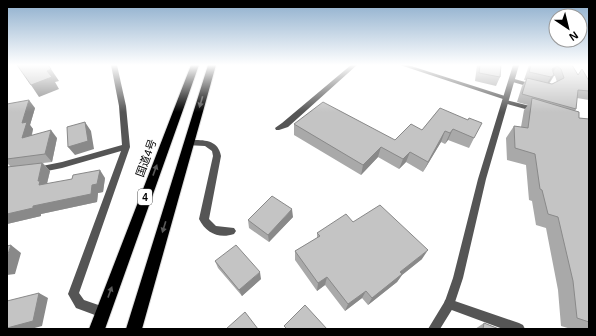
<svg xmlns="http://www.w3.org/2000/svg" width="596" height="336" font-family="Arial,'Noto Sans JP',sans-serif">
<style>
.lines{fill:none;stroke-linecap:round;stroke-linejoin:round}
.trunk-casing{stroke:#dbdbdb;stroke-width:2}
.minor{fill:#555;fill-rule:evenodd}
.tertiary{fill:#555;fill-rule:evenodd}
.trunk{fill:#000;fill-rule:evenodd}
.wall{fill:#a9a9a9;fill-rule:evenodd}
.shaded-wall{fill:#898989}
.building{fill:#c4c4c4;stroke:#898989}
.oneway{fill:#595959}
.labels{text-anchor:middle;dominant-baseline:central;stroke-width:3.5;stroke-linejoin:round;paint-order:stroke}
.shield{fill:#fff;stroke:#4c4c4c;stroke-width:1}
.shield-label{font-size:10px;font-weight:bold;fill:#000}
.street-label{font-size:11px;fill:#000;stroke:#fff}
</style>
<rect width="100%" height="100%" fill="#fff"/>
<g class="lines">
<defs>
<path id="trunk" d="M 191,65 L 199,65 L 105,329 L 89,329 Z
M 208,65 L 216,65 L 142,329 L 126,329 Z"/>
</defs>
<use href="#trunk" class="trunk-casing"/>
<path class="minor" d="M 111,65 L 117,65 L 126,106 L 130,147 L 79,293 L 84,300 L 107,308 L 109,312 L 107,316 L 103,318 L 76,308 L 68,294 L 121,151 L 62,168 L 37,173 L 34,172 L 33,170 L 34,168 L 37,167 L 62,162 L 122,145 L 119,106 Z
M 351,65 L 357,65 L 288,127 L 279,130 L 276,130 L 275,128 L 282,123 Z
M 400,65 L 408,65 L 508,97 L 509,98 L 506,100 L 538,108 L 539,110 L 536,112 L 504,103 L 503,102 L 506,100 Z
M 511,78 L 536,85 L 537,86 L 534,88 L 509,81 L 509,79 Z
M 189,140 C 203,140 218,139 221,156 L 209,219 L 216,226 L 234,228 L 236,231 L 234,234 C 219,239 206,233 199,219 L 213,156 L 212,151 L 205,146 L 186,145 L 185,143 L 186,141 Z
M 449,299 L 519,323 L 523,325 L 525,329 L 503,329 L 449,309 L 445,308 L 444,304 L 445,300 Z"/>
<path class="tertiary" d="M 513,65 L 519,65 L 486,179 L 463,278 L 453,308 L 440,329 L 428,329 L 445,301 L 453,278 L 478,179 Z"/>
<use href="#trunk" class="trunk"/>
</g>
<path class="wall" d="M 477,65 L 501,65 L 500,77 L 496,86 L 475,81 Z
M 529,65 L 572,65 L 578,75 L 589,81 L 589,100 L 577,98 L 576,109 L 575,111 L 579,118 L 589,119 L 589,329 L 571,329 L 561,326 L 558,290 L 546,228 L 536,225 L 532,201 L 529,200 L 526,165 L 507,160 L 506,138 L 514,126 L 521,127 L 524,110 L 528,105 L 517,102 L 522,86 L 526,80 L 524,80 ZM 554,76 L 555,76 L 557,82 L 552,84 L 549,84 Z
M 7,104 L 35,108 L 30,125 L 33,129 L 32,135 L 57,138 L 52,162 L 43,163 L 50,171 L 47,184 L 105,178 L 103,192 L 98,193 L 97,202 L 41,214 L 41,216 L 7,224 L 7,167 L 11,167 L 7,163 Z
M 440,108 L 474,138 L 469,148 L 448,140 L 445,144 L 441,142 L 423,172 L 406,162 L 399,169 L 378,157 L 361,175 L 294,135 L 294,124 L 395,140 L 422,130 Z
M 293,217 L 269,242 L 249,228 L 248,220 Z
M 353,222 L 422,259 L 402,275 L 397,282 L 368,305 L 362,298 L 345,311 L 325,285 L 317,291 L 295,260 L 295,251 L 317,238 L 317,233 Z
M 215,261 L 261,279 L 242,296 L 218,268 Z
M 484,323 L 499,329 L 475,329 Z"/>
<path class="shaded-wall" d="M 557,66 L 552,74 L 552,69 Z
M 51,69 L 59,81 L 55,82 L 59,89 L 39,97 L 31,85 L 47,71 Z
M 554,75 L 549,83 L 546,85 L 551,77 Z
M 29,100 L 35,108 L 30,125 L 33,129 L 29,145 L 22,138 L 22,123 Z
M 85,122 L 91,131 L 94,149 L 75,155 L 68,147 Z
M 453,129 L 448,140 L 445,144 L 450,133 Z
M 51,130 L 57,138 L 52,162 L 45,154 Z
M 445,131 L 441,142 L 423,172 L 428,162 Z
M 381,147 L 378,157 L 361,175 L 363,165 Z
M 410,152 L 406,162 L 399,169 L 403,159 Z
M 42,163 L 50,171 L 46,187 L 39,185 L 38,181 Z
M 100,170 L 105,178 L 103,192 L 98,193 L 97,202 L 41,214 L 41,216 L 7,224 L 7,214 L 33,206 L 92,185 Z
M 292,209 L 293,217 L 269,242 L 268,235 Z
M 11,245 L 21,253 L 15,274 L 7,275 L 7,257 Z
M 428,250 L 422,259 L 402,275 L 397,282 L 368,305 L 372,298 L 400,272 Z
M 260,272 L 261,279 L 242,296 L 239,290 Z
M 327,277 L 325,285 L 317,291 L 318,283 Z
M 366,291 L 362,298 L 345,311 L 348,304 Z
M 39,293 L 48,298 L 42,326 L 31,329 L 7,329 L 7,328 Z"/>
<path class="building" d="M 17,65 L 48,65 L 51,69 L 47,71 L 52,77 L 31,85 Z
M 480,65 L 501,65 L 500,77 L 479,73 Z
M 531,65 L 572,65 L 578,75 L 582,69 L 589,81 L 589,91 L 578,90 L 576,109 L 522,94 L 527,78 L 552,84 L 564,78 L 561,69 L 557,66 L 552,69 L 554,75 L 551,77 L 529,72 Z
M 532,98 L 579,112 L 579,118 L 589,119 L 589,322 L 577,318 L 573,281 L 558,217 L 548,214 L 542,190 L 540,189 L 535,154 L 515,148 L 514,126 L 528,128 Z
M 29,100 L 22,123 L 27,122 L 22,138 L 51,130 L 45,154 L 7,159 L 7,104 Z
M 323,102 L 395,140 L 411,124 L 422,130 L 440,108 L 468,120 L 469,118 L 482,123 L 474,138 L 453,129 L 450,133 L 445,131 L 428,162 L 410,152 L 403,159 L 381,147 L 363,165 L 294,124 Z
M 85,122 L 88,141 L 68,147 L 67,127 Z
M 42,163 L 38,181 L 40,181 L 39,185 L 72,179 L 73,175 L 100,170 L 97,184 L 92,185 L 91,194 L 33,206 L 33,208 L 7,214 L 7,167 Z
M 272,196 L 292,209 L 268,235 L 248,220 Z
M 380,205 L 428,250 L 400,272 L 402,274 L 372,298 L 366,291 L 348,304 L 327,277 L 318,283 L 295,251 L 320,236 L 317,233 L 346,214 L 353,222 Z
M 11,245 L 7,257 L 7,246 Z
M 236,245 L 260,272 L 239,290 L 215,261 Z
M 39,293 L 33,321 L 7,328 L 7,301 Z
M 305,305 L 327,329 L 287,329 L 284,326 Z
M 245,312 L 258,329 L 226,329 Z
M 484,323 L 499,329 L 483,329 Z"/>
<defs><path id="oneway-solid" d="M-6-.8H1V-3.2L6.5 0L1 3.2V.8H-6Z"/></defs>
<g class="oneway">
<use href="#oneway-solid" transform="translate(201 102) rotate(106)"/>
<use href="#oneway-solid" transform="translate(155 170) rotate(-70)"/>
<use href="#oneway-solid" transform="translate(164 227) rotate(107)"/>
<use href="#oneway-solid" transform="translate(110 292) rotate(-70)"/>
</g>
<linearGradient id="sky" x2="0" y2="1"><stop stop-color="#8cadcc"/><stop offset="0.58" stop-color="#fff"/><stop offset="1" stop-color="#fff" stop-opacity="0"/></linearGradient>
<rect width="596" height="112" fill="url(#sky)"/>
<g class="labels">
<rect class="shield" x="138" y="189" width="14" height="16" rx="3"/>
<g class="shield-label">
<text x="145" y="197">4</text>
</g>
<g class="street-label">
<text transform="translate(146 158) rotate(-70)">国道4号</text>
</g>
</g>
<rect width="596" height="336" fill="none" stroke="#000000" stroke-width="16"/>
<g transform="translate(568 28) rotate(145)"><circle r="19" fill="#ffffff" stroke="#999999"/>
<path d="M0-3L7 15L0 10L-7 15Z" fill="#000000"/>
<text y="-6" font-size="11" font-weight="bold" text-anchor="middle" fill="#000000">N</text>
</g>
</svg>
